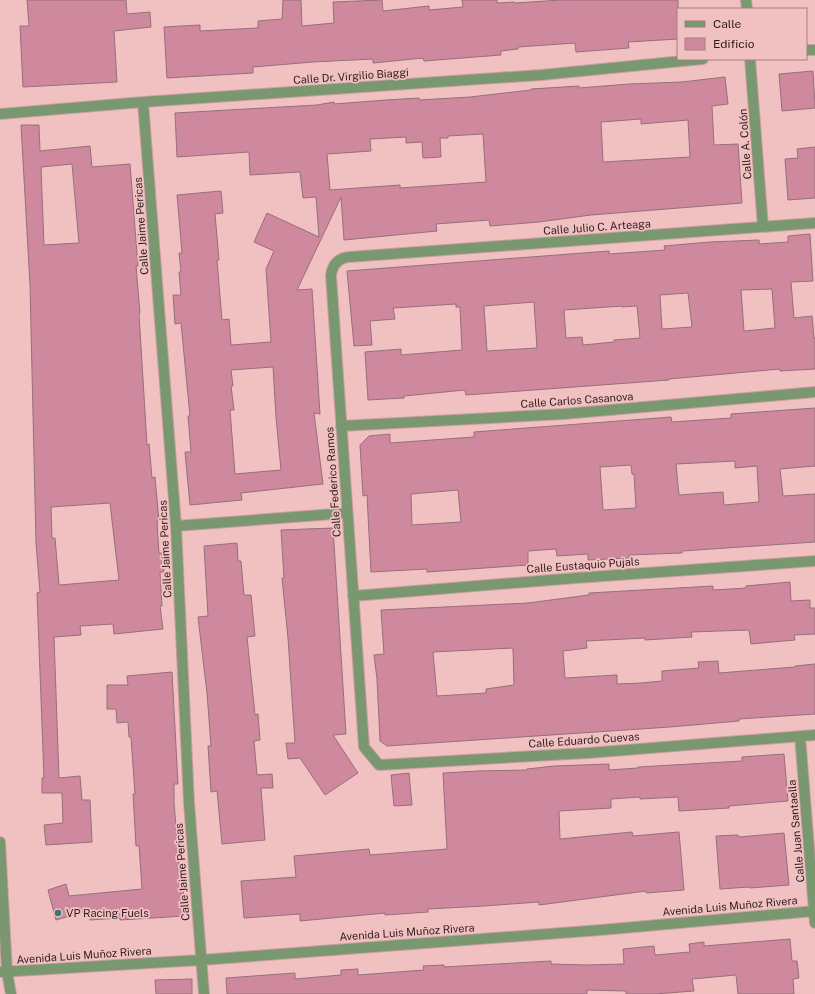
<svg xmlns="http://www.w3.org/2000/svg" width="815" height="994" font-family="'Public Sans',sans-serif">
<style>
.building{fill:#ce899f;stroke:#986e7b;fill-rule:evenodd}
.lines{fill:none;stroke-linecap:round;stroke-linejoin:round}
.minor-casing{stroke:#caa0a0;stroke-width:12}
.minor{stroke:#799870;stroke-width:10}
.poi-dot{fill:#30797c;stroke:#f1c1c1;stroke-width:1.5}
.labels{text-anchor:middle;dominant-baseline:central;stroke-width:3.5;stroke-linejoin:round;paint-order:stroke}
.street-label{font-size:11px;fill:#2f1d1e;stroke:#f1c1c1}
.poi-label{font-size:11px;fill:#2f1d1e;stroke:#f1c1c1;text-anchor:start}
</style>
<rect width="100%" height="100%" fill="#f1c1c1"/>
<path class="building" d="M 27,0 L 126,0 L 127,14 L 150,12 L 151,27 L 114,31 L 117,82 L 23,87 L 20,26 L 29,26 Z
M 283,0 L 301,0 L 302,26 L 334,23 L 333,2 L 382,0 L 383,11 L 429,6 L 429,10 L 463,7 L 462,0 L 497,0 L 497,3 L 514,2 L 515,3 L 561,0 L 678,0 L 678,39 L 628,42 L 629,48 L 576,52 L 575,43 L 518,47 L 518,49 L 501,51 L 501,55 L 424,61 L 423,58 L 373,63 L 373,59 L 313,62 L 253,67 L 253,73 L 167,78 L 164,27 L 200,25 L 200,31 L 258,28 L 258,21 L 282,19 Z
M 813,71 L 815,108 L 782,111 L 779,74 Z
M 725,77 L 728,104 L 712,106 L 714,145 L 738,144 L 742,203 L 591,215 L 539,222 L 490,226 L 489,220 L 436,224 L 437,231 L 344,240 L 341,197 L 297,290 L 312,289 L 320,414 L 314,413 L 323,484 L 241,493 L 242,500 L 190,505 L 185,452 L 191,452 L 188,416 L 190,416 L 181,323 L 175,324 L 173,295 L 181,295 L 179,272 L 181,272 L 179,253 L 182,253 L 177,195 L 221,191 L 223,213 L 215,214 L 219,260 L 217,260 L 222,320 L 229,319 L 231,345 L 271,342 L 266,269 L 274,251 L 254,242 L 267,213 L 319,237 L 316,197 L 303,198 L 300,172 L 250,175 L 249,152 L 177,157 L 175,113 L 317,105 L 334,102 L 334,104 L 386,100 L 419,98 L 419,100 L 470,97 L 531,90 L 531,89 L 579,86 L 579,88 L 629,84 L 682,82 ZM 641,119 L 641,124 L 688,120 L 690,157 L 603,162 L 601,122 ZM 483,134 L 486,182 L 400,188 L 400,185 L 330,190 L 327,154 L 371,151 L 370,139 L 406,137 L 406,143 L 422,142 L 423,158 L 441,157 L 440,138 L 448,138 L 448,136 ZM 273,367 L 276,417 L 281,470 L 235,474 L 230,410 L 234,410 L 231,386 L 233,386 L 231,370 Z
M 21,125 L 39,125 L 40,151 L 90,146 L 92,167 L 130,164 L 138,266 L 136,266 L 140,313 L 139,314 L 147,445 L 149,444 L 152,478 L 155,477 L 159,521 L 157,521 L 159,553 L 162,553 L 164,572 L 160,572 L 162,606 L 160,606 L 163,629 L 114,634 L 113,624 L 80,626 L 81,635 L 54,637 L 59,778 L 80,776 L 82,800 L 90,800 L 92,842 L 46,845 L 44,825 L 63,823 L 62,793 L 42,793 L 42,778 L 44,778 L 37,593 L 40,592 L 36,543 L 30,285 ZM 72,164 L 79,243 L 44,245 L 41,167 ZM 110,503 L 119,580 L 59,585 L 55,538 L 52,538 L 51,507 Z
M 815,147 L 815,198 L 788,200 L 785,159 L 798,158 L 797,149 Z
M 810,234 L 813,281 L 791,282 L 794,318 L 812,316 L 814,338 L 815,338 L 815,369 L 780,371 L 780,369 L 669,379 L 669,380 L 466,395 L 465,390 L 404,396 L 404,398 L 368,400 L 365,352 L 401,349 L 401,355 L 462,350 L 460,307 L 456,307 L 456,304 L 393,308 L 395,319 L 370,321 L 372,345 L 354,346 L 347,271 L 609,251 L 609,254 L 665,250 L 664,246 L 710,242 L 759,240 L 759,244 L 788,242 L 788,236 ZM 772,289 L 775,328 L 744,331 L 741,290 ZM 688,293 L 692,327 L 662,329 L 660,295 ZM 534,302 L 537,348 L 487,351 L 484,306 ZM 622,306 L 622,307 L 637,306 L 640,338 L 614,340 L 614,342 L 583,345 L 582,337 L 566,338 L 564,310 Z
M 815,408 L 815,466 L 780,469 L 783,496 L 815,494 L 815,542 L 682,551 L 682,553 L 629,555 L 629,558 L 588,560 L 588,554 L 557,556 L 556,549 L 528,551 L 528,565 L 427,572 L 427,569 L 371,572 L 367,495 L 363,496 L 360,445 L 369,436 L 390,434 L 390,443 L 474,437 L 474,432 L 671,417 L 672,422 L 731,418 L 731,414 ZM 735,461 L 735,468 L 757,466 L 759,502 L 724,505 L 723,492 L 679,495 L 676,464 ZM 631,465 L 632,474 L 634,474 L 636,508 L 603,510 L 600,467 ZM 458,490 L 461,522 L 412,525 L 411,494 Z
M 333,528 L 346,734 L 333,735 L 358,773 L 325,795 L 300,758 L 288,759 L 286,743 L 295,743 L 288,638 L 282,578 L 284,578 L 281,530 Z
M 237,543 L 238,561 L 241,561 L 244,595 L 251,595 L 255,636 L 247,637 L 255,715 L 258,714 L 260,740 L 254,741 L 257,775 L 272,774 L 273,788 L 261,788 L 265,840 L 222,844 L 217,791 L 211,792 L 208,746 L 211,746 L 207,693 L 198,617 L 208,616 L 204,546 Z
M 790,582 L 791,601 L 810,600 L 810,608 L 815,608 L 815,634 L 794,635 L 795,640 L 751,644 L 749,630 L 691,632 L 692,637 L 645,640 L 645,638 L 586,641 L 587,648 L 563,651 L 565,678 L 617,675 L 617,684 L 641,683 L 662,681 L 662,671 L 699,668 L 698,662 L 718,661 L 719,673 L 795,667 L 795,666 L 815,664 L 815,714 L 739,719 L 739,721 L 670,727 L 387,746 L 380,741 L 377,679 L 374,655 L 384,654 L 381,610 L 528,603 L 589,595 L 589,593 L 713,586 L 713,590 L 746,588 L 746,586 ZM 513,648 L 514,685 L 486,689 L 486,693 L 437,696 L 433,652 Z
M 172,672 L 178,784 L 174,784 L 174,803 L 181,886 L 183,886 L 185,916 L 120,920 L 120,918 L 90,920 L 90,910 L 56,920 L 48,890 L 66,884 L 69,896 L 142,889 L 139,845 L 136,846 L 133,794 L 135,794 L 131,737 L 129,737 L 128,722 L 117,723 L 116,709 L 107,709 L 107,685 L 128,685 L 127,676 Z
M 784,754 L 788,801 L 729,806 L 729,808 L 679,811 L 678,797 L 640,799 L 640,797 L 611,799 L 611,808 L 559,811 L 560,839 L 632,832 L 633,836 L 679,832 L 684,890 L 646,893 L 646,891 L 539,905 L 539,902 L 484,906 L 428,909 L 428,912 L 385,915 L 385,913 L 300,921 L 300,914 L 244,918 L 241,881 L 296,877 L 294,856 L 369,849 L 370,855 L 447,849 L 443,773 L 478,771 L 527,770 L 527,769 L 554,766 L 609,764 L 609,770 L 638,768 L 638,767 L 742,761 L 742,757 Z
M 409,773 L 412,805 L 394,806 L 391,775 Z
M 784,833 L 789,885 L 750,888 L 749,887 L 720,889 L 716,836 L 738,835 L 739,837 Z
M 790,939 L 792,961 L 797,961 L 799,978 L 793,979 L 794,994 L 738,994 L 736,975 L 692,979 L 694,991 L 655,994 L 626,994 L 626,991 L 587,990 L 587,994 L 227,994 L 226,978 L 295,973 L 295,979 L 341,975 L 341,970 L 358,969 L 358,975 L 424,970 L 423,966 L 444,965 L 444,967 L 551,961 L 551,964 L 586,965 L 624,964 L 623,949 L 654,946 L 655,955 L 690,952 L 689,944 L 704,942 L 704,946 Z
M 192,979 L 192,994 L 156,994 L 155,980 Z"/>
<g class="lines">
<defs>
<path id="minor" d="M 746,0 L 747,9
M 806,50 L 815,50
M 750,59 L 763,227
M 143,102 L 176,526 L 189,803 L 204,994
M 0,114 L 143,102 L 541,75 L 703,59
M 815,223 L 349,257 C 338,258 332,265 331,276 L 364,747 L 379,765 L 588,753 L 815,735
M 341,426 L 564,414 L 815,392
M 176,526 L 347,513
M 353,596 L 576,578 L 815,561
M 800,736 L 815,923
M 0,842 L 7,972 L 11,994
M 0,972 L 201,960 L 601,930 L 815,911"/>
</defs>
<use href="#minor" class="minor-casing"/>
<use href="#minor" class="minor"/>
</g>
<circle class="poi-dot" cx="58" cy="913" r="4"/>
<g class="labels">
<g class="street-label">
<text transform="translate(351 76) rotate(-4)">Calle Dr. Virgilio Biaggi</text>
<text transform="translate(745 144) rotate(-94)">Calle A. Colón</text>
<text transform="translate(141 226) rotate(-94)">Calle Jaime Pericas</text>
<text transform="translate(597 227) rotate(-4)">Calle Julio C. Arteaga</text>
<text transform="translate(577 400) rotate(-4)">Calle Carlos Casanova</text>
<text transform="translate(333 482) rotate(-94)">Calle Federico Ramos</text>
<text transform="translate(165 549) rotate(-93)">Calle Jaime Pericas</text>
<text transform="translate(583 565) rotate(-4)">Calle Eustaquio Pujals</text>
<text transform="translate(584 740) rotate(-4)">Calle Eduardo Cuevas</text>
<text transform="translate(796 831) rotate(-95)">Calle Juan Santaella</text>
<text transform="translate(182 872) rotate(-94)">Calle Jaime Pericas</text>
<text transform="translate(730 906) rotate(-5)">Avenida Luis Muñoz Rivera</text>
<text transform="translate(407 932) rotate(-4)">Avenida Luis Muñoz Rivera</text>
<text transform="translate(84 955) rotate(-4)">Avenida Luis Muñoz Rivera</text>
</g>
<g class="poi-label">
<text x="66" y="913">VP Racing Fuels</text>
</g>
</g>
<rect x="677" y="8" width="130" height="52" fill="#f1c1c1" stroke="#a37f80"/>
<rect x="685" y="21" width="20" height="6" fill="#799870" stroke="#a37f80"/>
<text x="713" y="28" font-size="12" fill="#2f1d1e">Calle</text>
<rect x="685" y="38" width="20" height="12" fill="#ce899f" stroke="#a37f80"/>
<text x="713" y="48" font-size="12" fill="#2f1d1e">Edificio</text>
</svg>
